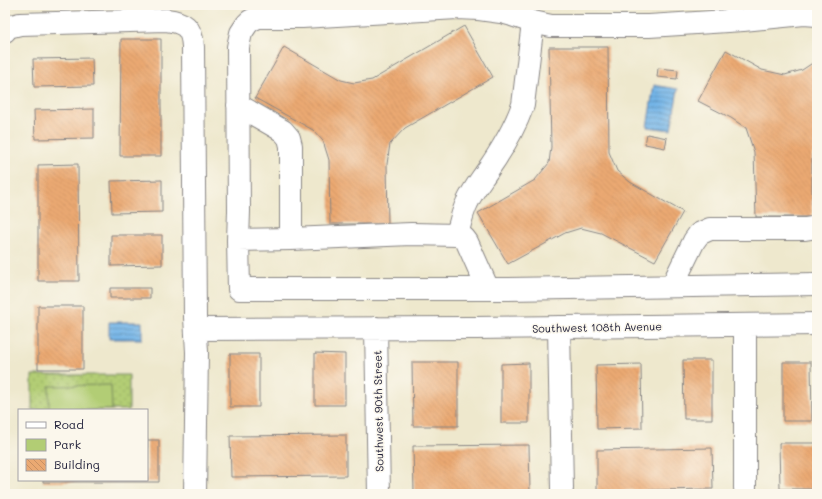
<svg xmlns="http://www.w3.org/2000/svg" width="822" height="499" font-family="Mali,sans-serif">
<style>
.green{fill:url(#green-dots);stroke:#6a7858}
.pitch{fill:#b2cd74;stroke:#6a7858}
.water{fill:url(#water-rules);stroke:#4a6b91}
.building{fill:url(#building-back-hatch)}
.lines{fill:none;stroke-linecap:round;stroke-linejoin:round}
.minor-casing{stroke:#888584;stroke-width:24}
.minor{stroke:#fff;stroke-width:22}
.labels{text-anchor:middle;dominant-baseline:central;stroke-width:3;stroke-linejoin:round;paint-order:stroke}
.street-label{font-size:11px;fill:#22223b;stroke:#fbf7ec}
</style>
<defs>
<pattern id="green-dots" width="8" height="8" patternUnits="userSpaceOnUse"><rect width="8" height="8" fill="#b2cd74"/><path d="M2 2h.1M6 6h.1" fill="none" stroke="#99b065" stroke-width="1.8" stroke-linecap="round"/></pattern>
<pattern id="water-rules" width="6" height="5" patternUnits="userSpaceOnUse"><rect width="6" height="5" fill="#72b4e7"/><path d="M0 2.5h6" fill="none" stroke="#5d92bc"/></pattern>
<pattern id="building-back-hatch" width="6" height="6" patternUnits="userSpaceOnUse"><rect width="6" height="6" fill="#eba972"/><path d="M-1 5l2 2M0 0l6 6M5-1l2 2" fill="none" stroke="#c99164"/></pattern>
</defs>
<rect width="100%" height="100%" fill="#fbf7ec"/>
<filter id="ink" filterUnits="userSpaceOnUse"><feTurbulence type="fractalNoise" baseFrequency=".025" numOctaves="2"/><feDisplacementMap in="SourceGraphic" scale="8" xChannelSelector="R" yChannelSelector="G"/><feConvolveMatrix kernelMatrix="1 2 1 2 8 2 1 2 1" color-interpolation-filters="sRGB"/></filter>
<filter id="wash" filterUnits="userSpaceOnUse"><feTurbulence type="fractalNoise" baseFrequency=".012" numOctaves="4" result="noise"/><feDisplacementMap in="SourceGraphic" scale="16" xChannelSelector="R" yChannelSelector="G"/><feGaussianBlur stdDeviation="0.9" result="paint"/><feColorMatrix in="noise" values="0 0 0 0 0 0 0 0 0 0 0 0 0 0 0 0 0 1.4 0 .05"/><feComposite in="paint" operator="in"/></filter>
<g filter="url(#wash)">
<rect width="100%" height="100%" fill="#eee8cd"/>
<path class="green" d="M 32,375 L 129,375 L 129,410 L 32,410 Z"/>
<path class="pitch" d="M 111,385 L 112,410 L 49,410 L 49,386 Z"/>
<path class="water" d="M 654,85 L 678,89 L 671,130 L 647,127 Z
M 109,322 L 142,322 L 142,339 L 109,339 Z"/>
<g id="blocks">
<path class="building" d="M 464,26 L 493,77 L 405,128 L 390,144 L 387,164 L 388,224 L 330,224 L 329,160 L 323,141 L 313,130 L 255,98 L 284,47 L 341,80 L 354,83 L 372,80 Z
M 121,39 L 161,39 L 161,156 L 120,156 Z
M 549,47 L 608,47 L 609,152 L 617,171 L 630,182 L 683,212 L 655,261 L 601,233 L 581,228 L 565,233 L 508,264 L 478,213 L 535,180 L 549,163 L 551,147 Z
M 726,50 L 762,70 L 785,75 L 802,70 L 817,60 L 817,140 L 812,156 L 812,217 L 756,217 L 754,152 L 746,128 L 731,118 L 698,101 Z
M 92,58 L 93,86 L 34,87 L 33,59 Z
M 658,68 L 678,70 L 677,79 L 657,77 Z
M 94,109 L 94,138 L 35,139 L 34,110 Z
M 647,134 L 667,138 L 665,148 L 645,144 Z
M 78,164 L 79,281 L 38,281 L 38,165 Z
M 162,180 L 162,212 L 112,213 L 111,181 Z
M 111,235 L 162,235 L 162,265 L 111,266 Z
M 110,288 L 150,288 L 150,298 L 110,298 Z
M 38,306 L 83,306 L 83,369 L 38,369 Z
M 315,353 L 345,354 L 345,405 L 315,405 Z
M 230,354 L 259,354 L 259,407 L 230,407 Z
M 683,360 L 712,360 L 712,419 L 684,419 Z
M 412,362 L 458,362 L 458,426 L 413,426 Z
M 783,362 L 811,362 L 812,421 L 783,421 Z
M 529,363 L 529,423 L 501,423 L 501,364 Z
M 641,364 L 642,428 L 597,429 L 596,365 Z
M 346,435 L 346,476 L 231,477 L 230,436 Z
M 147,440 L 159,440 L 159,482 L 43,482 L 43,480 L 147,480 Z
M 779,443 L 817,443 L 817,489 L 780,489 Z
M 529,445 L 530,492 L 414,493 L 413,446 Z
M 712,448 L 713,489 L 597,491 L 597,450 Z"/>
</g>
</g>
<g filter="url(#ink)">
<use href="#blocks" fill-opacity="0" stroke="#888584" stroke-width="1"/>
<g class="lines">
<defs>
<path id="minor" d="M 817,15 L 804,14 L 743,20 L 649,26 L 551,26 L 533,22 L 512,15 L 501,12 L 479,9 L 457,8 L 302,17 L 258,17 L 250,21 L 247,24 L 241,33 L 238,47 L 239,211 L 238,240 L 239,289 L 508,289 L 817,284
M 5,31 L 8,27 L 20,24 L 166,20 C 184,22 192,27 193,47 L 195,317 L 197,352 L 195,494
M 238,105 L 283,131 L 289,138 L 291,146 L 291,239
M 457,235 C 460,224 462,213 467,203 C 472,192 478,184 485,174 C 500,153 514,130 523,105 L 533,22
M 238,240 L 291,239 L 411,234 L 457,235 L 464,238 L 467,242 L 488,289
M 672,286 L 694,241 L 699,234 L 710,229 L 805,229 L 817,227
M 559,327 L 562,489
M 376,328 L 379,494
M 196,329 L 475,328 L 817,324
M 745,488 L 745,325"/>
</defs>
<use href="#minor" class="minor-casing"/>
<use href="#minor" class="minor"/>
</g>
</g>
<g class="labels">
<g class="street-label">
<text transform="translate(597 327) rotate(-1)">Southwest 108th Avenue</text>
<text transform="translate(378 411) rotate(-91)">Southwest 90th Street</text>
</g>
</g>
<rect width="822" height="499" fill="none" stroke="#fbf7ec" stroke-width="20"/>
<rect x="18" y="409" width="130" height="72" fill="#fbf7ec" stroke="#a4a2a5"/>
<rect x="26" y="422" width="20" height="6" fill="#ffffff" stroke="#a4a2a5"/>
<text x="54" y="429" font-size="12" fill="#22223b">Road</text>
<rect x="26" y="439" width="20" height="12" fill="#b2cd74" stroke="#a4a2a5"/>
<text x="54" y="449" font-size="12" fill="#22223b">Park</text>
<rect x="26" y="459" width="20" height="12" fill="url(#building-back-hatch)" stroke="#a4a2a5"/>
<text x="54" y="469" font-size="12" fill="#22223b">Building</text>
</svg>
